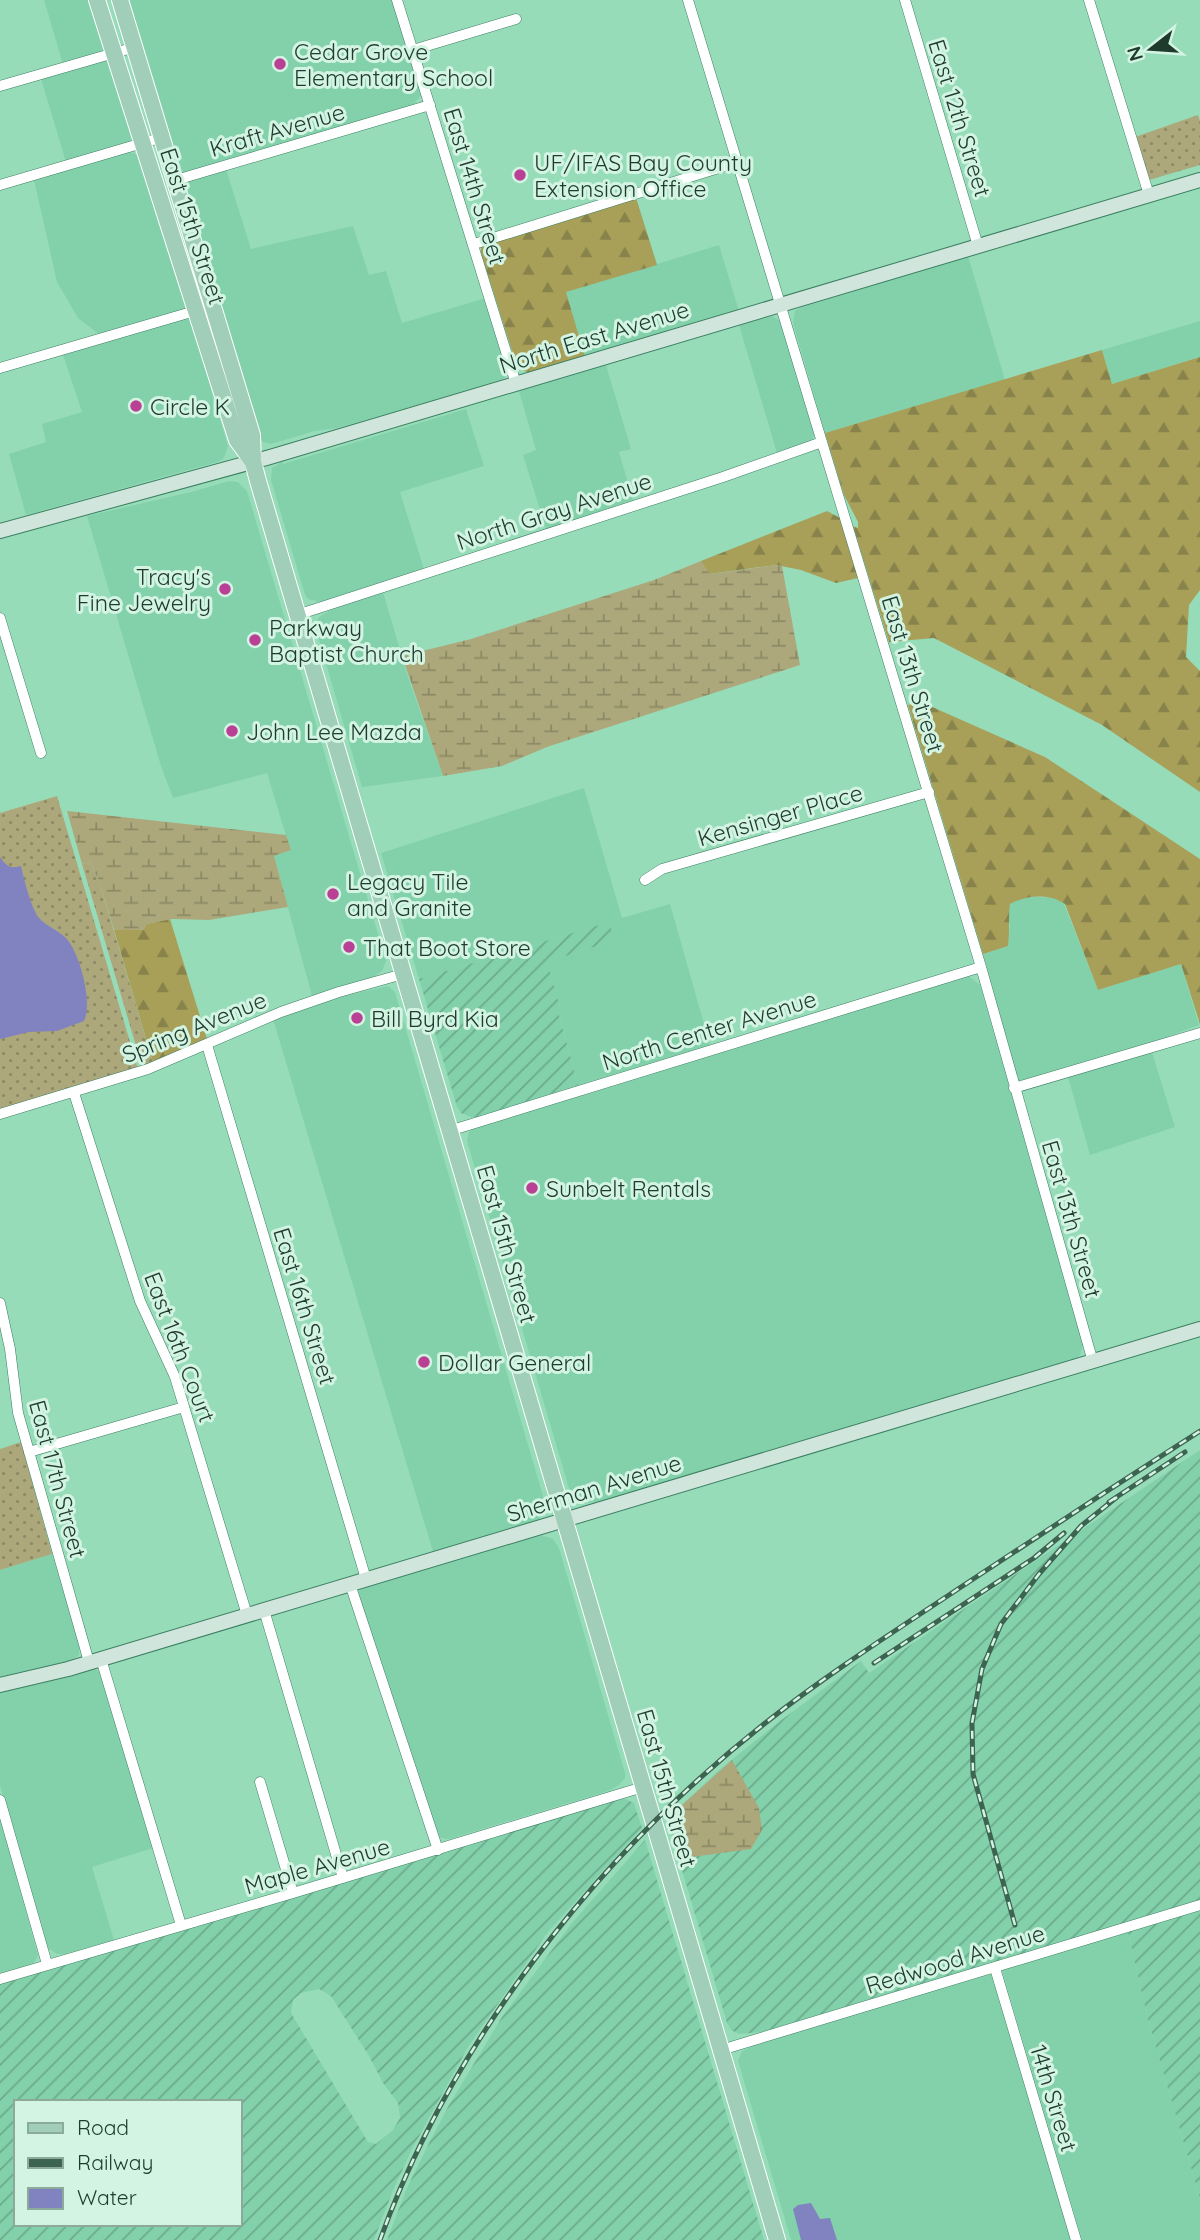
<svg xmlns="http://www.w3.org/2000/svg" width="1200" height="2240" font-family="Quicksand,sans-serif">
<style>
.built{fill:#83d1ab}
.industrial{fill:url(#industrial-furrows);fill-rule:evenodd}
.grass{fill:url(#grass-dots)}
.forest{fill:url(#forest-firs)}
.wetland{fill:url(#wetland-marsh)}
.water{fill:#8183c1}
.lines{fill:none;stroke-linecap:round;stroke-linejoin:round}
.street-casing{stroke:#3c7f61;stroke-width:11}
.secondary-casing{stroke:#3c7f61;stroke-width:16}
.primary-casing{stroke:#fff;stroke-width:18}
.street{stroke:#fff;stroke-width:10}
.secondary{stroke:#d0e6dc;stroke-width:14}
.primary{stroke:#a1ceb8;stroke-width:16}
.rail-casing{stroke:#3d6351;stroke-width:5}
.rail{stroke:#d3f4e2;stroke-width:2.5;stroke-dasharray:8;stroke-linecap:butt}
.poi-dot{fill:#b94094;stroke:#d3f4e2;stroke-width:2.5}
.labels{text-anchor:middle;dominant-baseline:central;stroke-width:6;stroke-linejoin:round;paint-order:stroke}
.poi-label{font-size:23px;fill:#1f3b2e;stroke:#d3f4e2;text-anchor:start}
.street-label{font-size:23px;fill:#1f3b2e;stroke:#d3f4e2}
</style>
<defs>
<pattern id="industrial-furrows" width="10" height="10" patternUnits="userSpaceOnUse" patternTransform="scale(1.75)"><rect width="10" height="10" fill="#83d1ab"/><path d="M-1 1l2-2M0 10L10 0M9 11l2-2" fill="none" stroke="#6bab8c"/></pattern>
<pattern id="grass-dots" width="8" height="8" patternUnits="userSpaceOnUse" patternTransform="scale(1.75)"><rect width="8" height="8" fill="#ada87b"/><path d="M2 2h.1M6 6h.1" fill="none" stroke="#8c8a65" stroke-width="1.8" stroke-linecap="round"/></pattern>
<pattern id="forest-firs" width="22" height="20" patternUnits="userSpaceOnUse" patternTransform="scale(1.75)"><rect width="22" height="20" fill="#a89f59"/><path d="M5 1l3.5 6h-7zM16 11l3.5 6h-7z" fill="#88834a"/></pattern>
<pattern id="wetland-marsh" width="20" height="14" patternUnits="userSpaceOnUse" patternTransform="scale(1.75)"><rect width="20" height="14" fill="#ada87b"/><path d="M1 5h8M5 5V1M11 12h8M15 12V8" fill="none" stroke="#8c8a65"/></pattern>
</defs>
<rect width="100%" height="100%" fill="#97dcb9"/>
<path class="built" d="M 44,0 L 91,0 L 104,46 L 103,50 L 63,64 Z
M 126,0 L 394,0 L 421,90 L 421,95 L 413,105 L 188,172 L 182,172 L 179,170 Z
M 106,60 L 110,62 L 132,138 L 130,142 L 66,162 L 41,79 Z
M 129,152 L 139,155 L 187,305 L 185,309 L 100,335 L 78,318 L 57,282 L 34,180 Z
M 226,169 L 251,249 L 353,226 L 369,275 L 386,271 L 402,323 L 486,298 L 508,372 L 506,376 L 501,381 L 337,428 L 315,431 L 271,444 L 263,442 L 258,435 L 184,187 L 189,182 Z
M 636,198 L 657,264 L 719,245 L 739,311 L 528,373 L 521,370 L 516,363 L 481,249 Z
M 968,256 L 1005,380 L 825,433 L 793,323 L 795,311 L 802,307 Z
M 772,316 L 782,322 L 816,433 L 811,441 L 777,453 L 739,325 Z
M 184,319 L 190,319 L 209,367 L 211,389 L 228,446 L 224,458 L 217,462 L 26,515 L 9,454 L 46,442 L 42,424 L 82,412 L 63,355 Z
M 1200,321 L 1200,357 L 1112,384 L 1102,350 Z
M 606,365 L 631,449 L 619,452 L 633,500 L 546,529 L 523,455 L 536,450 L 519,391 Z
M 466,409 L 484,466 L 400,492 L 424,569 L 320,602 L 308,599 L 305,595 L 271,480 L 272,468 L 282,462 L 283,464 Z
M 229,481 L 238,482 L 247,491 L 386,961 L 382,971 L 370,979 L 312,996 L 274,856 L 290,849 L 267,773 L 173,798 L 161,766 L 87,516 L 191,492 Z
M 383,592 L 408,677 L 443,776 L 362,787 L 315,626 L 319,617 L 338,606 Z
M 584,788 L 622,918 L 670,904 L 710,1045 L 578,1085 L 558,1011 L 561,1009 L 546,962 L 614,940 L 609,922 L 419,979 L 381,853 Z
M 1038,897 L 1056,898 L 1064,904 L 1098,990 L 1181,964 L 1199,1025 L 1150,1043 L 1018,1082 L 983,954 L 1008,946 L 1010,926 L 1008,915 L 1010,904 L 1020,898 Z
M 965,977 L 970,977 L 980,985 L 1083,1345 L 1080,1355 L 1075,1360 L 598,1502 L 582,1503 L 574,1498 L 570,1492 L 467,1141 L 469,1132 L 473,1128 L 512,1116 L 592,1093 Z
M 388,986 L 395,992 L 546,1506 L 544,1514 L 533,1524 L 434,1555 L 273,1019 L 340,997 Z
M 1152,1052 L 1175,1127 L 1090,1155 L 1068,1077 Z
M 541,1535 L 553,1539 L 559,1548 L 625,1773 L 625,1778 L 619,1785 L 608,1791 L 449,1839 L 441,1838 L 438,1836 L 358,1593 L 360,1588 L 533,1536 Z
M 52,1554 L 79,1643 L 79,1655 L 67,1663 L 0,1679 L 0,1570 Z
M 91,1668 L 100,1671 L 153,1848 L 92,1867 L 114,1940 L 64,1954 L 57,1954 L 48,1948 L 43,1938 L 0,1785 L 0,1691 L 38,1684 Z
M 0,1817 L 38,1956 L 33,1964 L 0,1973 Z
M 1128,1932 L 1148,2020 L 1200,2198 L 1200,2240 L 1082,2240 L 1002,1970 Z
M 991,1974 L 1071,2240 L 791,2240 L 738,2061 L 742,2051 L 755,2045 L 799,2031 Z"/>
<path class="industrial" d="M 609,922 L 615,940 L 547,962 L 561,1010 L 558,1011 L 578,1085 L 478,1117 L 471,1117 L 461,1113 L 457,1107 L 419,979 Z
M 1200,1450 L 1200,1900 L 762,2032 L 739,2034 L 731,2030 L 727,2023 L 667,1819 L 719,1770 L 776,1724 L 861,1661 L 869,1673 Z
M 625,1799 L 634,1803 L 642,1828 L 548,1932 L 468,2047 L 411,2151 L 392,2193 L 374,2240 L 0,2240 L 0,1983 L 616,1800 ZM 319,1989 L 331,1996 L 369,2056 L 383,2083 L 398,2103 L 400,2118 L 393,2130 L 376,2144 L 368,2142 L 291,2013 L 293,2000 L 301,1993 ZM 16,2102 L 240,2102 L 240,2224 L 16,2224 Z
M 645,1840 L 764,2240 L 387,2240 L 406,2190 L 430,2141 L 449,2105 L 502,2017 L 571,1924 Z
M 1200,1910 L 1200,2198 L 1148,2020 L 1128,1932 Z"/>
<path class="grass" d="M 1198,115 L 1200,121 L 1200,165 L 1149,180 L 1135,137 Z
M 57,796 L 138,1069 L 0,1109 L 0,813 Z
M 90,862 L 99,881 L 153,1062 L 142,1066 L 82,864 Z
M 21,1442 L 52,1554 L 0,1570 L 0,1449 Z"/>
<path class="forest" d="M 636,198 L 657,265 L 566,292 L 585,357 L 532,373 L 521,370 L 516,363 L 481,253 L 481,246 Z
M 1102,350 L 1112,384 L 1200,357 L 1200,590 L 1189,605 L 1186,657 L 1200,671 L 1200,792 L 1102,725 L 934,638 L 889,642 L 853,526 L 858,528 L 858,522 L 844,495 L 825,433 Z
M 827,511 L 840,518 L 858,578 L 836,583 L 801,570 L 776,565 L 709,574 L 701,561 Z
M 921,702 L 1045,757 L 1200,859 L 1200,1024 L 1181,964 L 1098,990 L 1065,904 C 1049,893 1026,895 1010,904 C 1008,918 1010,931 1008,946 L 983,954 L 908,705 Z
M 170,919 L 207,1039 L 153,1062 L 114,930 L 143,930 L 146,924 Z"/>
<path class="wetland" d="M 701,561 L 710,574 L 776,565 L 782,566 L 800,665 L 547,747 L 502,766 L 443,776 L 402,656 L 471,639 L 654,580 Z
M 67,811 L 286,835 L 291,850 L 274,856 L 288,907 L 209,920 L 172,919 L 146,924 L 144,930 L 114,930 L 99,881 L 90,862 L 82,864 Z
M 732,1760 L 759,1808 L 762,1830 L 751,1849 L 692,1857 L 684,1852 L 672,1814 Z"/>
<path class="water" d="M 0,857 C 6,866 10,869 21,866 C 24,879 31,908 39,918 C 46,926 58,930 66,938 C 80,953 93,1003 84,1021 L 57,1031 L 29,1032 L 0,1039 Z
M 811,2203 L 820,2219 L 830,2218 L 837,2240 L 801,2240 L 793,2209 L 798,2205 Z"/>
<g class="lines">
<defs>
<path id="street" d="M 397,0 L 516,384
M 688,0 L 981,967 L 1093,1362
M 905,0 L 978,246
M 1089,0 L 1149,195
M 413,50 L 516,19
M 0,86 L 135,47
M 176,180 L 430,105
M 0,185 L 163,137
M 474,244 L 738,162
M 0,368 L 212,306
M 297,615 L 723,477 L 822,442
M 0,618 L 41,753
M 645,880 L 662,869 L 929,792
M 207,1045 L 366,1579
M 1014,1088 L 1200,1033
M 74,1093 L 140,1301 L 175,1377 L 247,1615
M 0,1114 L 148,1069 L 281,1012 L 339,992 L 403,974
M 449,1131 L 981,967
M 0,1303 L 10,1349 L 18,1413 L 89,1662
M 29,1452 L 184,1407
M 350,1584 L 438,1850
M 264,1610 L 343,1878
M 101,1659 L 181,1925
M 260,1782 L 293,1893
M 0,1800 L 47,1964
M 995,1968 L 1076,2240
M 0,1979 L 293,1893 L 643,1787
M 721,2050 L 1200,1905"/>
<path id="secondary" d="M 0,531 L 270,457 L 1200,180
M 0,1685 L 68,1669 L 1200,1329"/>
<path id="primary" d="M 97,0 L 237,440 L 253,462
M 120,0 L 252,435 L 253,462 L 258,481 L 777,2240"/>
</defs>
<use href="#street" class="street-casing"/>
<use href="#secondary" class="secondary-casing"/>
<use href="#primary" class="primary-casing"/>
<use href="#street" class="street"/>
<use href="#secondary" class="secondary"/>
<use href="#primary" class="primary"/>
<defs>
<path id="rail" d="M 1109,1502 L 1185,1452
M 874,1663 L 1034,1558 L 1064,1533
M 1015,1925 L 973,1774 L 972,1723 L 982,1669 L 1001,1624 L 1039,1574 L 1081,1526 L 1117,1497
M 380,2240 C 452,2041 598,1855 764,1724 C 826,1675 892,1633 958,1589 C 1038,1536 1119,1483 1200,1431"/>
</defs>
<use href="#rail" class="rail-casing"/>
<use href="#rail" class="rail"/>
</g>
<g class="poi-dot">
<circle cx="280" cy="64" r="7"/>
<circle cx="520" cy="175" r="7"/>
<circle cx="136" cy="406" r="7"/>
<circle cx="225" cy="589" r="7"/>
<circle cx="255" cy="640" r="7"/>
<circle cx="232" cy="731" r="7"/>
<circle cx="333" cy="894" r="7"/>
<circle cx="349" cy="947" r="7"/>
<circle cx="357" cy="1018" r="7"/>
<circle cx="532" cy="1188" r="7"/>
<circle cx="424" cy="1362" r="7"/>
</g>
<g class="labels">
<g class="poi-label">
<text x="294" y="51">Cedar Grove<tspan x="294" dy="26">Elementary School</tspan></text>
<text x="534" y="162">UF/IFAS Bay County<tspan x="534" dy="26">Extension Office</tspan></text>
<text x="150" y="406">Circle K</text>
<text x="211" y="576" text-anchor="end">Tracy's<tspan x="211" dy="26">Fine Jewelry</tspan></text>
<text x="269" y="627">Parkway<tspan x="269" dy="26">Baptist Church</tspan></text>
<text x="246" y="731">John Lee Mazda</text>
<text x="347" y="881">Legacy Tile<tspan x="347" dy="26">and Granite</tspan></text>
<text x="363" y="947">That Boot Store</text>
<text x="371" y="1018">Bill Byrd Kia</text>
<text x="546" y="1188">Sunbelt Rentals</text>
<text x="438" y="1362">Dollar General</text>
</g>
<g class="street-label">
<text transform="translate(960 118) rotate(73)">East 12th Street</text>
<text transform="translate(277 130) rotate(-16)">Kraft Avenue</text>
<text transform="translate(475 186) rotate(73)">East 14th Street</text>
<text transform="translate(193 226) rotate(72)">East 15th Street</text>
<text transform="translate(594 337) rotate(-17)">North East Avenue</text>
<text transform="translate(554 511) rotate(-18)">North Gray Avenue</text>
<text transform="translate(913 674) rotate(73)">East 13th Street</text>
<text transform="translate(780 815) rotate(-16)">Kensinger Place</text>
<text transform="translate(194 1027) rotate(-22)">Spring Avenue</text>
<text transform="translate(709 1030) rotate(-17)">North Center Avenue</text>
<text transform="translate(1072 1219) rotate(74)">East 13th Street</text>
<text transform="translate(507 1244) rotate(74)">East 15th Street</text>
<text transform="translate(305 1306) rotate(73)">East 16th Street</text>
<text transform="translate(180 1347) rotate(69)">East 16th Court</text>
<text transform="translate(58 1479) rotate(75)">East 17th Street</text>
<text transform="translate(594 1488) rotate(-17)">Sherman Avenue</text>
<text transform="translate(667 1788) rotate(74)">East 15th Street</text>
<text transform="translate(317 1866) rotate(-16)">Maple Avenue</text>
<text transform="translate(955 1959) rotate(-17)">Redwood Avenue</text>
<text transform="translate(1054 2098) rotate(73)">14th Street</text>
</g>
</g>
<rect x="14" y="2100" width="228" height="126" fill="#d3f4e2" stroke="#8baa9a" stroke-width="2"/>
<rect x="28" y="2123" width="35" height="10" fill="#a1ceb8" stroke="#8baa9a" stroke-width="2"/>
<text x="77" y="2135" font-size="21" fill="#1f3b2e">Road</text>
<rect x="28" y="2158" width="35" height="10" fill="#3d6351" stroke="#8baa9a" stroke-width="2"/>
<text x="77" y="2170" font-size="21" fill="#1f3b2e">Railway</text>
<rect x="28" y="2188" width="35" height="21" fill="#8183c1" stroke="#8baa9a" stroke-width="2"/>
<text x="77" y="2205" font-size="21" fill="#1f3b2e">Water</text>
<g transform="translate(1151 49) rotate(253)" stroke="#d3f4e2" stroke-width="5" paint-order="stroke">
<path d="M0-5L12 26L0 18L-12 26Z" fill="#1f3b2e"/>
<text y="-10" font-size="19" font-weight="bold" text-anchor="middle" fill="#1f3b2e">N</text>
</g>
</svg>
